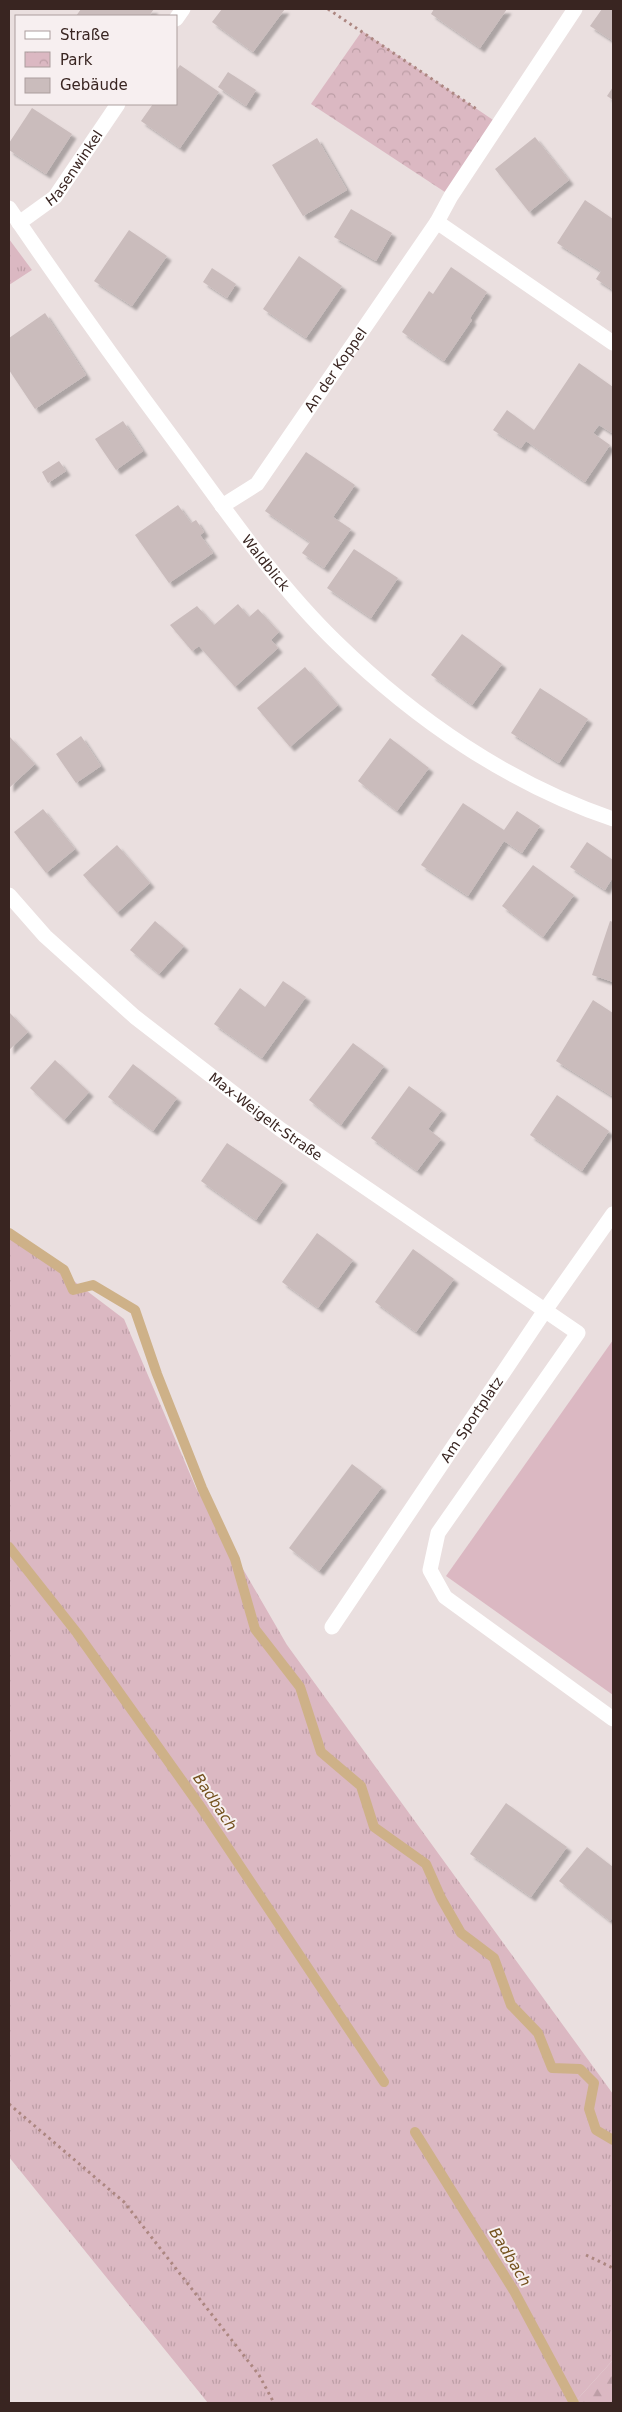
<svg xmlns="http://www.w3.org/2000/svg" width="622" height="2412" font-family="'DejaVu Sans',sans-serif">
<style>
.grass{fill:url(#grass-tufts)}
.forest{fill:url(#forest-firs)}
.park{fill:url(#park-crowns)}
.pitch{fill:#dbb8c2}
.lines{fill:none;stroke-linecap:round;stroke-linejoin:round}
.stream{stroke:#ceb188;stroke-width:10}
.building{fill:#cabcbc;filter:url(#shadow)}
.path{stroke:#ac8680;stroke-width:3;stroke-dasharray:2.5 4;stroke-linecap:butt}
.minor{stroke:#fff;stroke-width:15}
.labels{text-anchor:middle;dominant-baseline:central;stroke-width:4;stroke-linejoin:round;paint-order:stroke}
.street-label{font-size:14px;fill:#392521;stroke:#f7eff0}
.water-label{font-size:15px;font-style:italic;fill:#73511d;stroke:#f7eff0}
</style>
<defs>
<pattern id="grass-tufts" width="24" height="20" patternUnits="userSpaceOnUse" patternTransform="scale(1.25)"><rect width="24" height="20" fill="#dbb8c2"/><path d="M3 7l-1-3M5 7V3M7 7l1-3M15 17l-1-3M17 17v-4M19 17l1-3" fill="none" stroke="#bd9ea6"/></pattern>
<pattern id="forest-firs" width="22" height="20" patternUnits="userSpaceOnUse" patternTransform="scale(1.25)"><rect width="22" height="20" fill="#dbb8c2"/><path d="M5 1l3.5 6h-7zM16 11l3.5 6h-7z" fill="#bd9ea6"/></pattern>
<pattern id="park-crowns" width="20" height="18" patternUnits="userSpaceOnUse" patternTransform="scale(1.25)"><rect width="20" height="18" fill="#dbb8c2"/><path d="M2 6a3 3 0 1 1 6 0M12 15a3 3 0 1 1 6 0" fill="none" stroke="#bd9ea6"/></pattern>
<filter id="shadow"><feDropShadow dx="4.5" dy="4.5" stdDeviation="1" flood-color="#0004"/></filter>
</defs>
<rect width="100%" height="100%" fill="#eadfdf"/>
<path class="grass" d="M 9,239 L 32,270 L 9,285 Z
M 9,1232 L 124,1319 L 196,1488 L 287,1645 L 613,2094 L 613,2360 L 574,2403 L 208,2403 L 9,2157 Z"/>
<path class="forest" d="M 613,2360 L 613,2403 L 574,2403 Z"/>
<path class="park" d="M 362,31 L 499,124 L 451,196 L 311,104 Z"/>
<path class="pitch" d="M 613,1340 L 613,1695 L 446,1576 Z"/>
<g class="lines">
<path class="stream" d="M 9,1233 L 64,1270 L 73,1290 L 93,1285 L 135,1310 L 157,1374 L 202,1488 L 235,1559 L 255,1629 L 300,1687 L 321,1752 L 361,1786 L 374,1827 L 426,1864 L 441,1898 L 461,1933 L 494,1958 L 511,2005 L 538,2033 L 552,2068 L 580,2069 L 594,2083 L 589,2109 L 596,2130 L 613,2140
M 9,1547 L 77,1633 L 200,1806 L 384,2082
M 415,2132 L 514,2291 L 574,2403"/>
</g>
<path class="building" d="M 81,9 L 154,9 L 149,16 L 76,16 Z
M 222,9 L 285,9 L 253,52 L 212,22 Z
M 434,9 L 507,9 L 480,48 L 431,14 Z
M 602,9 L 613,9 L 613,41 L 590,26 Z
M 180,65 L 219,92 L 180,148 L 141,121 L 153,104 L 176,104 L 176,71 Z
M 228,72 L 256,90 L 246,106 L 218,87 Z
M 613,87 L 613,100 L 607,96 Z
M 32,108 L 72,134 L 46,174 L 9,150 L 9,143 Z
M 535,137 L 569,180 L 529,212 L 495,169 Z
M 317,138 L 347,190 L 303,216 L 272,165 Z
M 585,200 L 613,219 L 613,290 L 596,279 L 601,271 L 557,243 Z
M 351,209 L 392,233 L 376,261 L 334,237 Z
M 129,230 L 167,256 L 132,306 L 94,281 Z
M 299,256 L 342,286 L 306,338 L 263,309 Z
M 451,267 L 487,292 L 470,318 L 472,320 L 444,361 L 402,332 L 429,291 L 433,294 Z
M 212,268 L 236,284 L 227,298 L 203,282 Z
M 45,313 L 86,375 L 35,409 L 9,370 L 9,338 Z
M 579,363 L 613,387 L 613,431 L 612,433 L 599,425 L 593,433 L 610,445 L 585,482 L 526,441 L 521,448 L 493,430 L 507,410 L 534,430 Z
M 123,421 L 143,451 L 116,470 L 95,439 Z
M 306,452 L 355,485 L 333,517 L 351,529 L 324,568 L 302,553 L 310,542 L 265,511 Z
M 59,461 L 66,471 L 48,483 L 42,472 Z
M 178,505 L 191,523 L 196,520 L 204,532 L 200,535 L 213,553 L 169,583 L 135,535 Z
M 354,549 L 398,578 L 371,618 L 327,588 Z
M 238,604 L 249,617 L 258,609 L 279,632 L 271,640 L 278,648 L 235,687 L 199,646 L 192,651 L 170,625 L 197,606 L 214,625 Z
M 462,634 L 502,664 L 472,705 L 431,675 Z
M 305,667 L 338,705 L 290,747 L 257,708 Z
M 540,688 L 588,719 L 559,763 L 511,733 Z
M 9,736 L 35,764 L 9,788 Z
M 81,736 L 101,766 L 76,783 L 56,754 Z
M 390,738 L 429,768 L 397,811 L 358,781 Z
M 463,803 L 504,830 L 517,811 L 540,826 L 522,853 L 504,841 L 468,896 L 421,865 Z
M 43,809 L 75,849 L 46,873 L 14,832 Z
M 587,842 L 613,860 L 613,877 L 605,890 L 570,867 Z
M 117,845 L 150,883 L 117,913 L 83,875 Z
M 533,865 L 574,895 L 543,937 L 502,906 Z
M 155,921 L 184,946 L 159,974 L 130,950 Z
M 610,921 L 613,922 L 613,982 L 592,975 Z
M 283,981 L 306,997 L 262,1058 L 214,1024 L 240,988 L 265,1007 Z
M 593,1000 L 613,1013 L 612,1096 L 556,1061 Z
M 9,1012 L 28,1032 L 9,1050 Z
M 353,1043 L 384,1066 L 341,1125 L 309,1100 Z
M 55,1060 L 89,1092 L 64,1120 L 30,1088 Z
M 133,1064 L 177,1098 L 153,1131 L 108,1097 Z
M 409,1086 L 442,1110 L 428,1129 L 441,1139 L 417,1171 L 371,1138 Z
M 557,1095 L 609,1131 L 582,1171 L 530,1135 Z
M 227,1143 L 283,1181 L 256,1220 L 201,1181 Z
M 317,1233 L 353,1260 L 318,1308 L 282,1282 Z
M 413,1249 L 454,1279 L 416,1332 L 375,1302 Z
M 352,1464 L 382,1487 L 319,1571 L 289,1548 Z
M 506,1803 L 567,1847 L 531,1897 L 470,1854 Z
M 587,1847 L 613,1867 L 613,1917 L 610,1921 L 559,1881 Z"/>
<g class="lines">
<path class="path" d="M 328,9 L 478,110
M 9,2104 L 124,2202 L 259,2375 L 274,2403
M 586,2255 L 613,2268"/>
<g class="minor">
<path d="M 176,19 L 183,9"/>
<path id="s1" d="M 9,208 C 64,289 121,369 180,448 C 229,515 278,586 337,643 C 415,719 509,784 613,819"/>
<path d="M 437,222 L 613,343"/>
<path id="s2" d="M 19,223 L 55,197 L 118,104"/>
<path id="s3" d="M 222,506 L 257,484 L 437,222 L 451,196 L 575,9"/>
<path id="s4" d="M 9,895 L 45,936 L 135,1017 L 280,1129 L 578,1333 L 438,1533 L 430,1570 L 445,1597 L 613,1719"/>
<path id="s5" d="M 332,1627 L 546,1309 L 613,1214"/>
</g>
</g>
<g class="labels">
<g class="street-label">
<text stroke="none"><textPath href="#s2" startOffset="79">Hasenwinkel</textPath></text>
<text stroke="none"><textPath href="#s3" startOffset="180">An der Koppel</textPath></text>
<text stroke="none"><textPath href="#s1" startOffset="438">Waldblick</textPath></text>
<text stroke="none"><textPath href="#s4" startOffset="340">Max-Weigelt-Straße</textPath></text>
<text stroke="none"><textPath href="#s5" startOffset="250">Am Sportplatz</textPath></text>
</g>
<g class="water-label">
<text transform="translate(215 1802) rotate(56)">Badbach</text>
<text transform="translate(510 2257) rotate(59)">Badbach</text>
</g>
</g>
<rect width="622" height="2412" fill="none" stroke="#392521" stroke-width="20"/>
<rect x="15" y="15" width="162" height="90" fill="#f7eff0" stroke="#ab9e9d"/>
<rect x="25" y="31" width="25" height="8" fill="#ffffff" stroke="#ab9e9d"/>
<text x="60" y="40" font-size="15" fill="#392521">Straße</text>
<rect x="25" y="52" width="25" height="15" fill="url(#park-crowns)" stroke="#ab9e9d"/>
<text x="60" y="65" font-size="15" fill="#392521">Park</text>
<rect x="25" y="78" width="25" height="15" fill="#cabcbc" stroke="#ab9e9d"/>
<text x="60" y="90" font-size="15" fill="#392521">Gebäude</text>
</svg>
